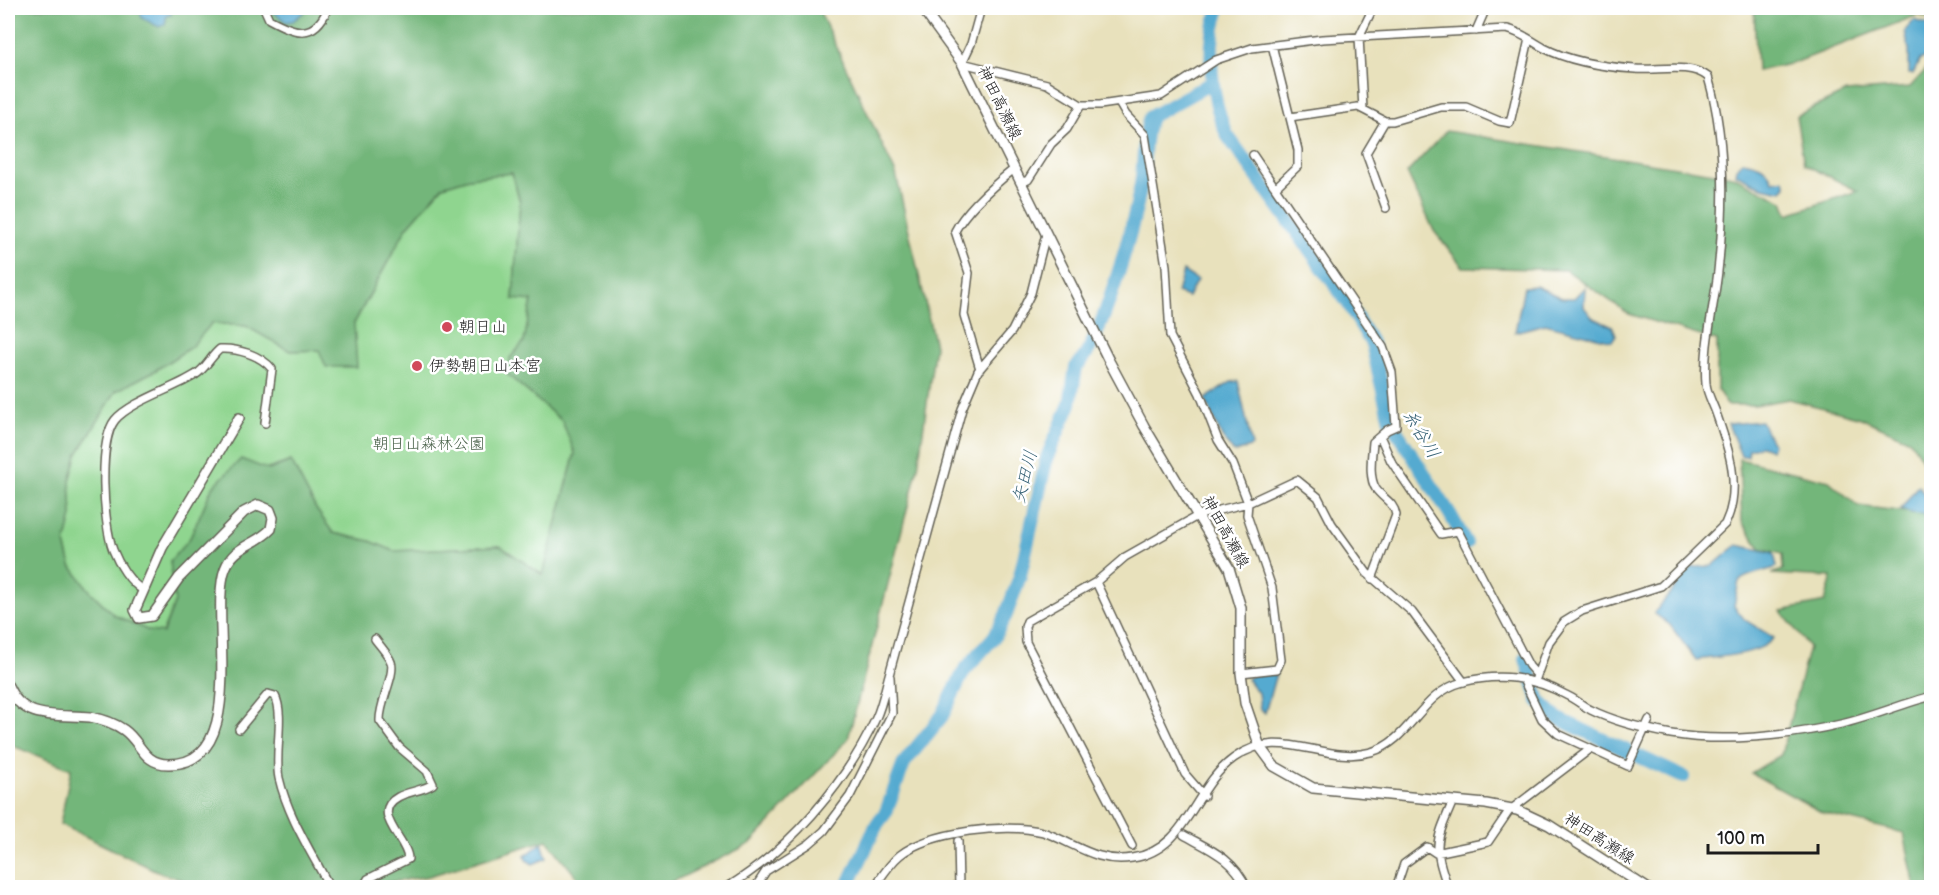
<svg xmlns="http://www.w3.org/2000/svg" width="1939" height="895" font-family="'Balsamiq Sans','Klee One',sans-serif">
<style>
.green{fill:#8fd58f;stroke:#567856;stroke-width:1.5}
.forest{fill:#73b67a;stroke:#48694b;stroke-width:1.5;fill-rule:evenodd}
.water{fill:#54aad0;stroke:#386376;stroke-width:1.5}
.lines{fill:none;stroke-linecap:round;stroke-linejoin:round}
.river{stroke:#54aad0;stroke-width:14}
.street-casing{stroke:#636154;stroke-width:10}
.secondary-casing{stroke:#636154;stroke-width:12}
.street{stroke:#fff;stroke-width:7}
.secondary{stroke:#fff;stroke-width:9}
.poi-dot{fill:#d1495b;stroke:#fff;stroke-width:2}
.labels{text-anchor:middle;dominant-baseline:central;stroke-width:5;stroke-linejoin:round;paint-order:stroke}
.street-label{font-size:16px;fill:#1c1c1c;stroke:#fff}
.poi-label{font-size:16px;fill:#1c1c1c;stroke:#fff;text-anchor:start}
.park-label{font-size:16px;fill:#445d44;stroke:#fff}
.water-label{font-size:18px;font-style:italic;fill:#386376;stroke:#fff}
</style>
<rect width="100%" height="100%" fill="#fff"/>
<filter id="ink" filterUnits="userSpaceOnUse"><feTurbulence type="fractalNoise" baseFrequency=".0167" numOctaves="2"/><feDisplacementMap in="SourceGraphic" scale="12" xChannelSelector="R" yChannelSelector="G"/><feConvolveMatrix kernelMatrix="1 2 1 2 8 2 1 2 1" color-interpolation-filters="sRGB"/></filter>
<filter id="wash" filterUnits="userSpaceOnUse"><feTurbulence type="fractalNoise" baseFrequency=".008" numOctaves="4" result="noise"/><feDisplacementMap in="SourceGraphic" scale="24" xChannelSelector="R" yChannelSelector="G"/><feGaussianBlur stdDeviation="1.35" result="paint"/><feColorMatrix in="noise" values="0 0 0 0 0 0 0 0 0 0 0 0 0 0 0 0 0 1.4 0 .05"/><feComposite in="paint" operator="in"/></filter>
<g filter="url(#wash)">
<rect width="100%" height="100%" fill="#e8e1bc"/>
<path class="green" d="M 512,173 L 520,202 L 513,299 L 532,300 L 524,342 L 510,358 L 508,375 L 562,421 L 575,453 L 543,575 L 500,546 L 394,551 L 370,541 L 333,533 L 316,509 L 291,461 L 212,488 L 190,538 L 170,561 L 175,602 L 162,633 L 149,631 L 114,615 L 89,590 L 71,566 L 65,544 L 72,516 L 70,481 L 77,455 L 116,391 L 156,370 L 191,347 L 212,323 L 246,326 L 290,351 L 320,350 L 354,324 L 407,227 L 443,186 L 469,178 Z"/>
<path class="forest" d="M 13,8 L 818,8 L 896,174 L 935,346 L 918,467 L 848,739 L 750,844 L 662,887 L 584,886 L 547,840 L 429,876 L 360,887 L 207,888 L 161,873 L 60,824 L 71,769 L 8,744 L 8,12 ZM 512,173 L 520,202 L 513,299 L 532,301 L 524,342 L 510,358 L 508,375 L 562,421 L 575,453 L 543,575 L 500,546 L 394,551 L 370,541 L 333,533 L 316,509 L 291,461 L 269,470 L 241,459 L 212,488 L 190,538 L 170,561 L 175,602 L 163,633 L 149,631 L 114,615 L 89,590 L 71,566 L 65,544 L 72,516 L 70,481 L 77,455 L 116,391 L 156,370 L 191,347 L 212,323 L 246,326 L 290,351 L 319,350 L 326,367 L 357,367 L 354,323 L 407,227 L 443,186 L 469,178 Z
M 1754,8 L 1931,8 L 1931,20 L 1918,15 L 1794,63 L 1757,71 Z
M 1931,64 L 1931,486 L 1927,467 L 1910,440 L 1861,418 L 1789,399 L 1755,405 L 1727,405 L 1717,389 L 1717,341 L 1629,314 L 1566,270 L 1463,267 L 1434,231 L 1407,173 L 1446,131 L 1733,176 L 1783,201 L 1788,214 L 1858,191 L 1804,164 L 1796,116 L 1846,92 L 1910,87 Z
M 1739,459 L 1829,481 L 1858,506 L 1931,515 L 1931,887 L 1915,887 L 1904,833 L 1823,813 L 1751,773 L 1781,755 L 1809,647 L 1781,611 L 1825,602 L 1832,577 L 1771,574 L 1783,570 L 1782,554 L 1760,548 L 1742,522 Z"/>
<path class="water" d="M 145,8 L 171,8 L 171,15 L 167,14 L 165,24 L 159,27 L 142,18 L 140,11 Z
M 283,8 L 309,8 L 293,21 L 286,22 L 271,10 Z
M 1914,20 L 1931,25 L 1929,55 L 1920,60 L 1913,74 L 1909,74 L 1909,50 L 1905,31 Z
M 1743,161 C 1759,164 1766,166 1773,181 L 1784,179 L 1786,187 L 1782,191 L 1762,187 L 1736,174 L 1737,168 Z
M 1183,271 L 1197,280 L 1188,297 L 1177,293 Z
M 1536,286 L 1562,298 L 1574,298 L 1585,287 L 1584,307 L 1592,317 L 1613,327 L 1616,335 L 1612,341 L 1545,324 L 1515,332 L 1524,287 Z
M 1238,381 L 1252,446 L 1234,453 L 1222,437 L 1205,399 L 1231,382 Z
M 1761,421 L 1773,444 L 1771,450 L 1761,446 L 1749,449 L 1748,456 L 1741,456 L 1728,424 Z
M 1918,485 L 1925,495 L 1929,515 L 1911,513 L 1901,509 Z
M 1737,545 L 1774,553 L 1777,567 C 1764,572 1750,573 1739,581 L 1734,606 L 1745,620 L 1774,638 C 1759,656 1719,656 1696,660 L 1670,625 L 1654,613 L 1692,567 L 1712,566 Z
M 1276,674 L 1265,713 L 1260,709 L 1258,693 L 1247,679 L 1252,675 Z
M 542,843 L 547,858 L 533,864 L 526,860 L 525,856 Z"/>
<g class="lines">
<path class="river" d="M 1219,8 C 1206,47 1210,97 1227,135 L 1348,303 L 1372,344 L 1390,421 L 1450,514 L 1466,543
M 1526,659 L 1539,701 L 1557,718 L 1683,777
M 847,888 L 877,824 L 886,812 L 904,763 L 942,716 L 964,671 L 994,637 L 1006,615 L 1020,576 L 1047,457 L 1070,404 L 1076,367 C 1101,346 1133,226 1140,190 C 1145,167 1142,140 1150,117 L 1213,82"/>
</g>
</g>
<g filter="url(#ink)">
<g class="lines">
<defs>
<path id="street" d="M 264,8 L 269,19 C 295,33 314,41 328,8
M 981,8 L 971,44 L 962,63 L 1047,84 L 1081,105 L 1100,105 L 1161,96 L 1216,60 L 1252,48 L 1322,39 L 1507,29 C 1521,32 1531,41 1544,48 C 1571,62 1605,67 1635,69 C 1658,71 1689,62 1708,77 C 1726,137 1725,208 1718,271 C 1714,308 1703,347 1706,384 C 1707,393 1712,402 1715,410 C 1728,446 1743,487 1725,524 L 1661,586 L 1582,611 L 1564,622 L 1549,642 L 1535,681
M 1476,31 L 1486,8
M 1272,45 L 1298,150 L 1298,166 L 1276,187
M 1119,103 L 1126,115 L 1145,135 L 1166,266 L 1170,336 L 1200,394 L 1218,440 L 1233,464 L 1248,503 L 1199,515 L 1125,557 L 1096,582 L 1027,621 L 1025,627 L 1026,642 L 1132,846
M 1363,109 L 1359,37 L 1373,8
M 1290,117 L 1358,107 L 1385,121 L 1393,121 L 1441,107 L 1466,107 L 1499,121 L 1510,123 L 1529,39
M 1385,121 L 1366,153 L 1386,208
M 1253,155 L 1383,347 L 1392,372 L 1396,426 L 1387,430 L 1373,442 C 1372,455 1368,477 1376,489 C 1383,499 1394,502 1396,515 L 1372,579
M 1021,183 L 1028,180 L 1051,144 L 1067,129 L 1081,105
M 980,369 L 964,315 L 969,273 L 955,231 C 967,208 994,185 1014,169
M 1380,436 L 1391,461 L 1441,534 L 1458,531 L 1529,666 L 1537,675
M 1096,582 L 1185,774 L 1204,796
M 143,590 C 130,583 118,563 113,550 C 103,524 98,441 115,420 C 130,402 173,389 195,375 C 206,369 210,357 220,349 C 237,348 261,355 272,369 L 265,423
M 1241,673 L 1277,669 L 1281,660 L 1272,588 L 1247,515 L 1248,503 L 1297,480 L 1318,497 L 1332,524 L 1367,573 L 1412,612 L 1464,682
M 1523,679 L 1542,719 L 1558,734 L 1628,766 L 1649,720
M 239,729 L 268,694 L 275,696 C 285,714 274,755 279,778 C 288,817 312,853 330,888
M 1184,835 C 1211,850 1233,858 1247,888
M 958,841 L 959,888
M 363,888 L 368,879 L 408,859 C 408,840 369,813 398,797 C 409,791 422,791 433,784 L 427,771 L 399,747 L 380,721 C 379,703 396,674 391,662 C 388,654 380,646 375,639
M 726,888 C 789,850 845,785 876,718 C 882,705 885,689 889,675 L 962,409 L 978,371 L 1012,331 L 1031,293 L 1046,234
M 755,888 L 766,871 L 809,844 L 824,831 L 850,796 L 892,713 L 890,677
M 874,888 C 882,876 889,864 900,855 C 929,832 1007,822 1043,832 C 1073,842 1097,864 1132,858 C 1188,850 1193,787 1234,758 C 1280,724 1325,765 1371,752 C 1411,741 1420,693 1463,682 C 1499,673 1534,677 1566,695 C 1575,699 1583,706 1591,710 C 1615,722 1645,729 1671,734 C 1722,743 1790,736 1841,724 C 1872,717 1901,704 1932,696
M 1396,888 L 1404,864 L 1427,847 L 1436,853 L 1488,842 L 1509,811 L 1589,750
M 1448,888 C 1433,844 1435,843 1453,801"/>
<path id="secondary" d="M 922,8 L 962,63 L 1109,361 L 1144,426 L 1229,568 L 1241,608 L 1241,673 L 1245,703 L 1260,747 L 1274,766 L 1313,788 L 1486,804 L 1517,810 L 1549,825 L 1647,888
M 8,686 C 23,722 58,714 90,717 C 102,719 114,723 124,730 C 141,742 143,764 168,764 C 252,765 208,614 225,569 C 234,545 255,546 271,529 L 273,518 L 270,510 L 258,505 L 244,512 L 179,578 L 152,616 L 139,618 L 135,610 L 162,548 L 239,418"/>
</defs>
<use href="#street" class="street-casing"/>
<use href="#secondary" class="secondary-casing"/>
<use href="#street" class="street"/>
<use href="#secondary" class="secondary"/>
</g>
</g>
<g class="poi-dot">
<circle cx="447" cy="327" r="6"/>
<circle cx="417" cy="366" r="6"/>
</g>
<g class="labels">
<g class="street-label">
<text transform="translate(999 103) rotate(64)">神田高瀬線</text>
<text transform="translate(1225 532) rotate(61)">神田高瀬線</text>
<text transform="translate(1599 839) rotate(33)">神田高瀬線</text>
</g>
<g class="poi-label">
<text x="459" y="327">朝日山</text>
<text x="429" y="366">伊勢朝日山本宮</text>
</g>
<g class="park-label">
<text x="429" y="444">朝日山森林公園</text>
</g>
<g class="water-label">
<text transform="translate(1421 434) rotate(59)">糸谷川</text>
<text transform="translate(1025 477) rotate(-76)">矢田川</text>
</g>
</g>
<rect width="1939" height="895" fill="none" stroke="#fff" stroke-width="30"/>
<path d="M1708 844v9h110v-9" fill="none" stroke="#1c1c1c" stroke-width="3"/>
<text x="1717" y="844" font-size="18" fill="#1c1c1c" stroke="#ffffff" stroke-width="4.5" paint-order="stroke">100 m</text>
</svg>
